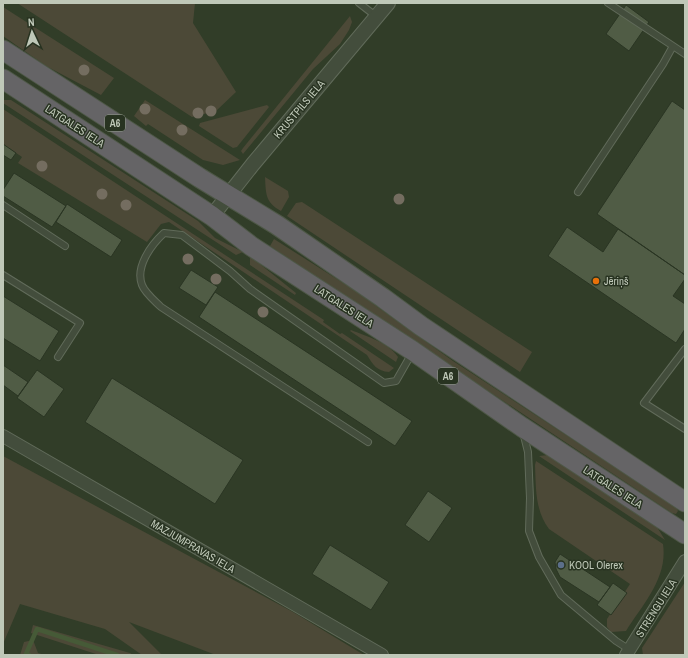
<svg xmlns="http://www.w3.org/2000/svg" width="688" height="658" font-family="'Archivo Narrow',sans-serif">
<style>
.green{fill:#4c4937}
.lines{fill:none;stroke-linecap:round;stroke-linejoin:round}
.stream{stroke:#465a37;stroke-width:4.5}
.building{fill:#505c45;stroke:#2a3523}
.service-casing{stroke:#616b5a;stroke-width:8}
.minor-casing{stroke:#616b5a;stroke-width:14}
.tertiary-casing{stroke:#616b5a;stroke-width:16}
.trunk-casing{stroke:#4e5847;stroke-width:21}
.service{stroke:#434d3c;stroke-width:6}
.minor{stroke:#434d3c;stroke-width:12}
.tertiary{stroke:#434d3c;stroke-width:14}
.trunk{stroke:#656466;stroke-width:19}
.tree{fill:#746d60}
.food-dot{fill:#e8710a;stroke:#283321;stroke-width:1.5}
.service-dot{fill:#5c6f8a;stroke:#283321;stroke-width:1.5}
.labels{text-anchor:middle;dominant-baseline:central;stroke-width:3;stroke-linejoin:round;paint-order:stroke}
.shield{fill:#283321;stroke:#929b8b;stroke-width:1}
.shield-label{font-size:10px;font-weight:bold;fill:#bfc8b8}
.street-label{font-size:11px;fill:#bfc8b8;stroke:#283321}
.poi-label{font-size:11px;fill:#bfc8b8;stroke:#283321;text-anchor:start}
</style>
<rect width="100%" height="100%" fill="#313d28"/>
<path class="green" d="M 17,3 L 195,3 L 193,23 L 236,92 L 216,111 L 192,117 Z
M 3,7 L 114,78 L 101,95 L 46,66 L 3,36 Z
M 350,16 L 352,22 L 349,30 L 340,44 L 313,69 L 243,154 L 241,151 L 243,148 Z
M 3,100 L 11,100 L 198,221 L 215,238 L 243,252 L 236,255 L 3,103 Z
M 145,100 L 240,160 L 223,165 L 203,160 L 148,124 L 146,126 L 134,116 Z
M 267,105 L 269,107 L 237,147 L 233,148 L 199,126 L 200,123 Z
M 3,109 L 324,320 L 323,322 L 340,334 L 342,333 L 394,368 L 389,372 C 377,371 373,365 367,355 L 169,222 L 161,224 L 147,242 L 18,163 L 22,157 L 3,144 Z
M 265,177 L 288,191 L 289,197 L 281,211 C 265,202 266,194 265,177 Z
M 302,202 L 532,352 L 520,372 L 287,216 L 296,203 Z
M 274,239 L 351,288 L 453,361 L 676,507 L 678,511 L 676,514 L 672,513 L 270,246 Z
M 250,256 L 296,293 L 295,295 L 250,265 Z
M 351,330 C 366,336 388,342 398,357 L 396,362 L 350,331 Z
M 548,455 L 657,527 L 665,540 L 539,456 Z
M 3,456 L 293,612 L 364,655 L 216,655 L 129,622 L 162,655 L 142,655 L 105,629 L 20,604 L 3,644 Z
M 536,461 L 663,544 C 668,578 643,604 626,631 L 611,632 L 607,627 L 607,619 L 630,584 L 549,529 C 535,510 536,489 535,465 Z
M 685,582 L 685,655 L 643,655 L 642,648 Z
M 33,625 L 130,653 L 133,655 L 99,655 L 31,633 Z
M 33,640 L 38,653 L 45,655 L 20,655 L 24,642 Z"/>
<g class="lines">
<path class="stream" d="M 29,655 L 26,654 L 37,629 L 117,655"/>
</g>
<path class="building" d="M 626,5 L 649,22 L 629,51 L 606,34 Z
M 672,101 L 685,110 L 685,275 L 597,214 Z
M 3,144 L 16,153 L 11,160 L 3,155 Z
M 14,173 L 66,206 L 52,227 L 3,196 L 3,190 Z
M 67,204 L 122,240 L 111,257 L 56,222 Z
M 567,227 L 603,252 L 618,229 L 685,275 L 685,279 L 673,296 L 685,304 L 685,329 L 676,343 L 548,256 Z
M 191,270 L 218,287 L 206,305 L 179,288 Z
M 215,292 L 412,421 L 395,446 L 199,317 Z
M 3,296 L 59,331 L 40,361 L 3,338 Z
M 3,365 L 28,382 L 18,396 L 3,385 Z
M 37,370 L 64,389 L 44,417 L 17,398 Z
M 112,378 L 243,460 L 215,504 L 85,422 Z
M 428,491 L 452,508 L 429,542 L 405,525 Z
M 330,545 L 389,582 L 371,610 L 312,574 Z
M 560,554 L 610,587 L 599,602 L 560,577 L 556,569 L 555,562 Z
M 613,583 L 627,593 L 611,615 L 597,605 Z"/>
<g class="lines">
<defs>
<path id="service" d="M 359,3 L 377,17
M 673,46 L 685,54
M 578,192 L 663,64 L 673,46 L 608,3
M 3,205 L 65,246
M 3,275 L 80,323 L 58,357
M 685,349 L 644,403 L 685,429
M 523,432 L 528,452 L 530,498 L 529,531 L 539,557 L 561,595 L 616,641 L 630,650
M 368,442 L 161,307 C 155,301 145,293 142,285 C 135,267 151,245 164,233 L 182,235 L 230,271 L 250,289 L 384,383 L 396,381 L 412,353"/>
<path id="minor" d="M 3,436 L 382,655
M 626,655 L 685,561"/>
<path id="tertiary" d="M 212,216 L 253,164 L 388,3"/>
<path id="trunk" d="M 3,50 L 200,178 L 277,225 L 383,298 L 421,326 L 685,502
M 3,79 L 212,216 L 251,246 L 413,351 L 522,427 L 685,534"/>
</defs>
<use href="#service" class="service-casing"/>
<use href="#minor" class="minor-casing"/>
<use href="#tertiary" class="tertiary-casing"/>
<use href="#trunk" class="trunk-casing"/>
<use href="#service" class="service"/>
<use href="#minor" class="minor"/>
<use href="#tertiary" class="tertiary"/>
<use href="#trunk" class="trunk"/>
</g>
<g class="tree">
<circle cx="84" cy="70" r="5.5"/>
<circle cx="145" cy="109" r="5.5"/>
<circle cx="211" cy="111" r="5.5"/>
<circle cx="198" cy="113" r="5.5"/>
<circle cx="182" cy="130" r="5.5"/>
<circle cx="42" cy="166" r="5.5"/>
<circle cx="102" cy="194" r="5.5"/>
<circle cx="399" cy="199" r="5.5"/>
<circle cx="126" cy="205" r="5.5"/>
<circle cx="188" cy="259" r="5.5"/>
<circle cx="216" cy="279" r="5.5"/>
<circle cx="263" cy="312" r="5.5"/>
</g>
<circle class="food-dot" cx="596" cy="281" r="4"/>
<circle class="service-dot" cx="561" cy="565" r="4"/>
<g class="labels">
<g class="shield">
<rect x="105" y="115" width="20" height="16" rx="3"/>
<rect x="438" y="368" width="20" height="16" rx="3"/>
</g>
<g class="shield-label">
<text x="115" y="123">A6</text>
<text x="448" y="376">A6</text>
</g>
<g class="street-label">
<text transform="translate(299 109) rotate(-50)">KRUSTPILS IELA</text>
<text transform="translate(75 126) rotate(33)">LATGALES IELA</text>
<text transform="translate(344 306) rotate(33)">LATGALES IELA</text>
<text transform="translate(613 487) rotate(33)">LATGALES IELA</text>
<text transform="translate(193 546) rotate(30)">MAZJUMPRAVAS IELA</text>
<text transform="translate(656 608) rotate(-58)">STRENGU IELA</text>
</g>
<g class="poi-label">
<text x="604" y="281">Jēriņš</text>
<text x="569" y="565">KOOL Olerex</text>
</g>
</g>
<rect width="688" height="658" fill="none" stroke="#bfc8b8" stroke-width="8"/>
<g transform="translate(32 32) rotate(356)" stroke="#283321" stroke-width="3" paint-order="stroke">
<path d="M0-3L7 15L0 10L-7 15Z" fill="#bfc8b8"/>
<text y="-6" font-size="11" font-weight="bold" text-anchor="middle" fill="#bfc8b8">N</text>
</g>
</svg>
